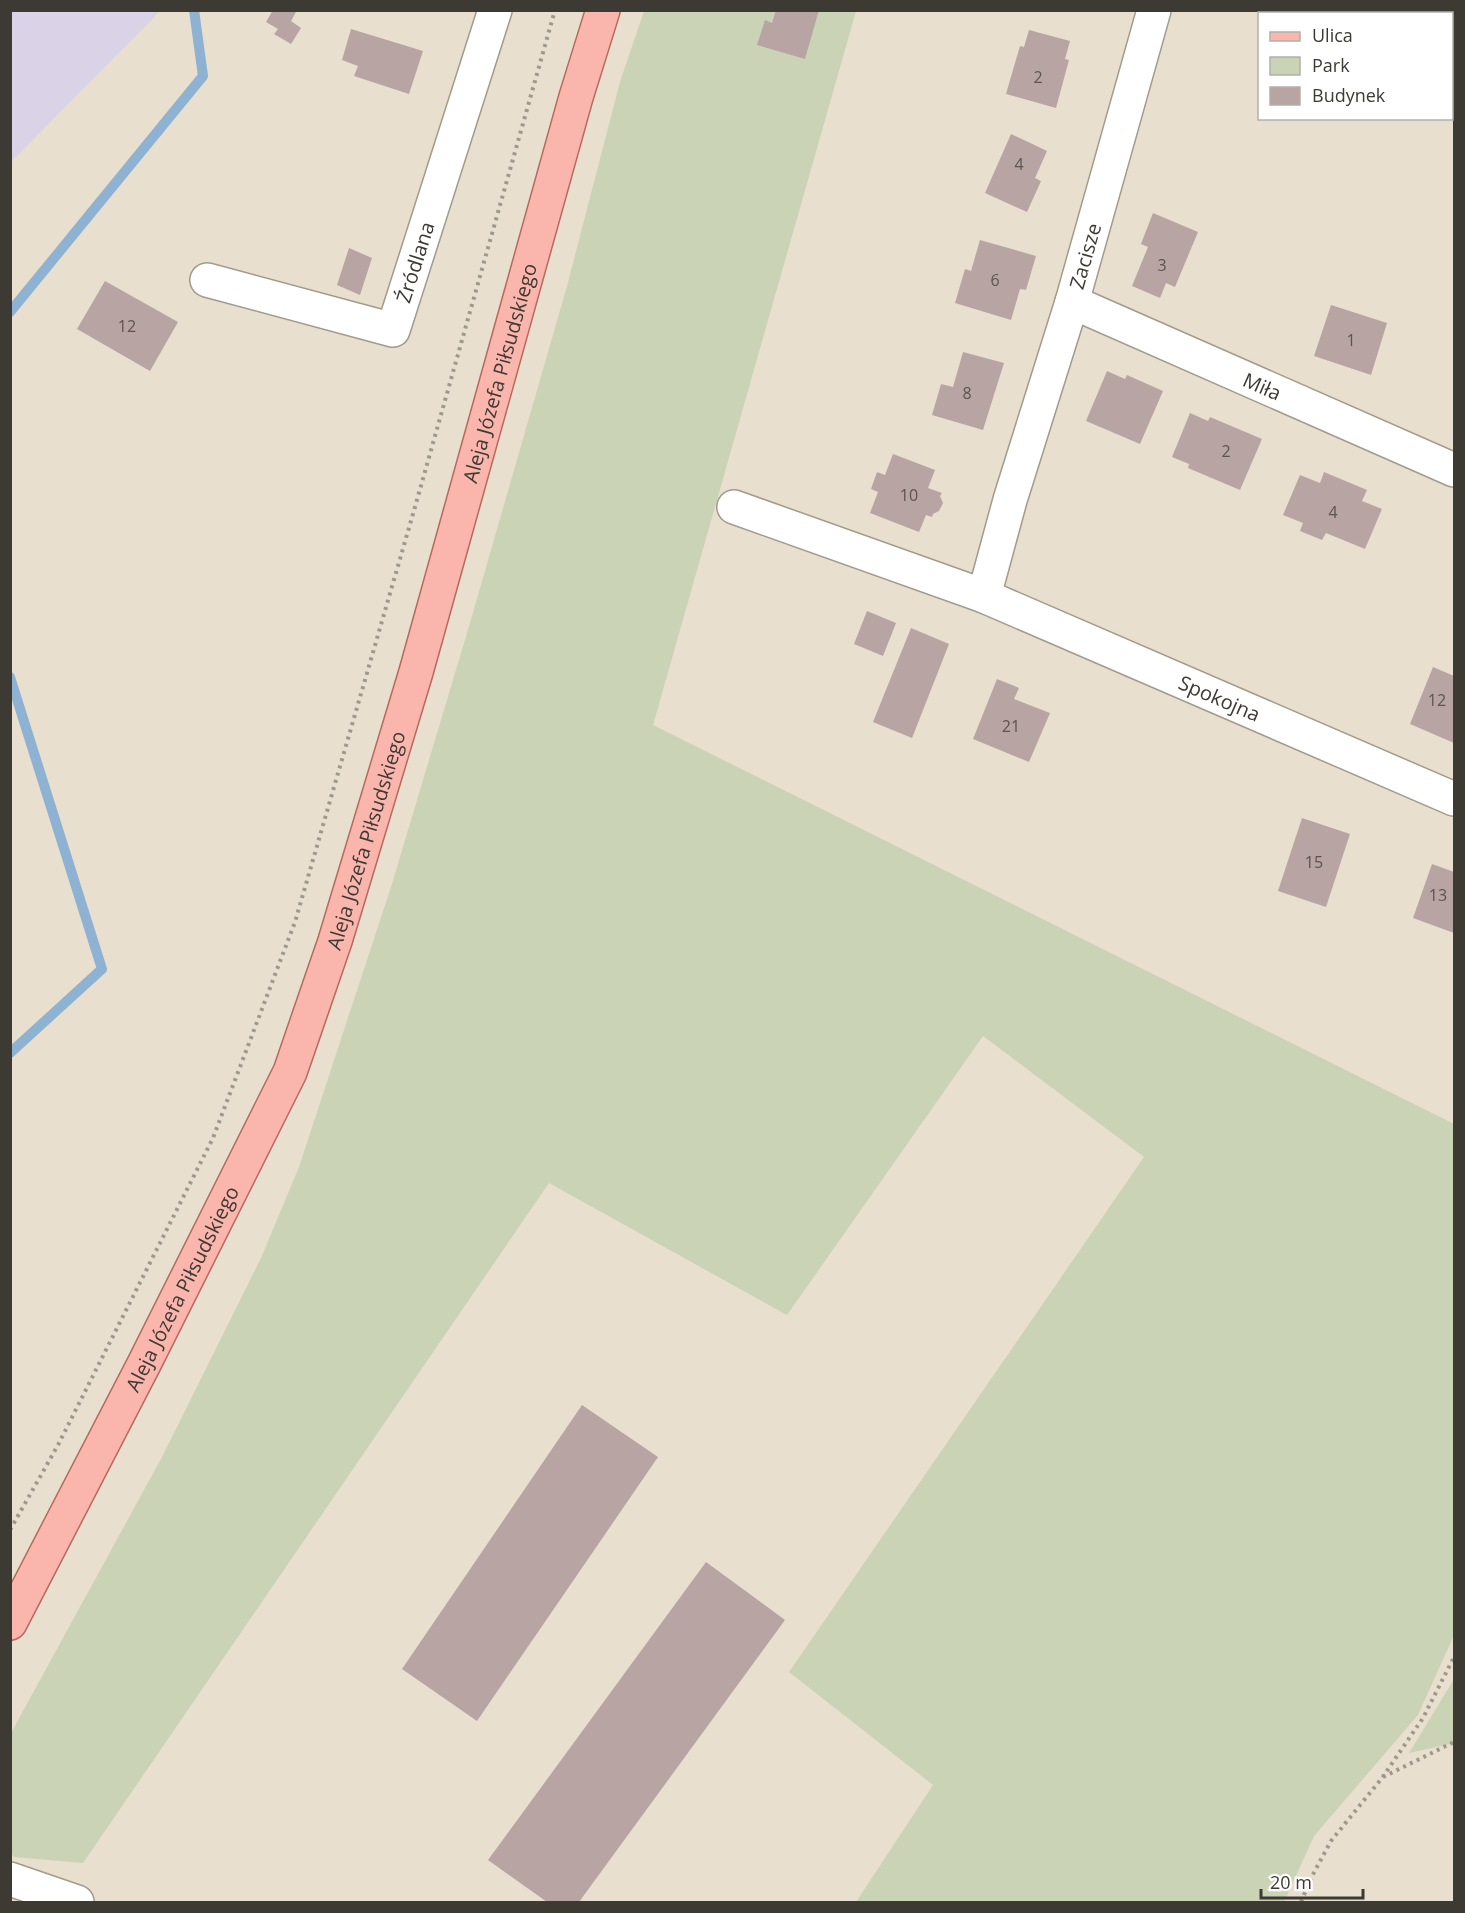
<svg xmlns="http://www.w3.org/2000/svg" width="1465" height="1913" font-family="'Open Sans',sans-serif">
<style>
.commercial{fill:#dad2e7}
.green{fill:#cad3b5}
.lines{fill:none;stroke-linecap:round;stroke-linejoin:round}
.stream{stroke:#8db2d2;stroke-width:10}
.building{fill:#b8a4a3}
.minor-casing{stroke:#a29a8b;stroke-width:36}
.major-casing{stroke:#b56a5d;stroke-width:36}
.path{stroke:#9f988c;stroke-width:4;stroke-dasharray:3 4.5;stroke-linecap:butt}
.minor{stroke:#fff;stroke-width:33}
.major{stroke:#fab6ac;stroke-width:33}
.labels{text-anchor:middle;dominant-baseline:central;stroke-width:4.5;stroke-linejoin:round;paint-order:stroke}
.number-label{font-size:16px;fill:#5c544f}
.street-label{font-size:20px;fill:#3d3933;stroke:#fff}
</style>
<rect width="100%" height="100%" fill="#e8dfcf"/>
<path class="commercial" d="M 11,10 L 160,11 L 11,162 L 10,11 Z"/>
<path class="green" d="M 644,11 L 856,11 L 653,725 L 1454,1124 L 1454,1635 L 1418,1715 L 1314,1836 L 1284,1902 L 856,1902 L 933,1785 L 789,1672 L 1144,1157 L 983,1036 L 787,1315 L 549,1183 L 83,1863 L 14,1857 L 11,1853 L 11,1733 L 162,1457 L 261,1258 L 299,1167 L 391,887 L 470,623 L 567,286 L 620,82 Z
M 1454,1679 L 1454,1743 L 1409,1753 Z"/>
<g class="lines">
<path class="stream" d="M 10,312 L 203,76 L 194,10
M 10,677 L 102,969 L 10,1053"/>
</g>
<path class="building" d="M 273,10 L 297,10 L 291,21 L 301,28 L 291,44 L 274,34 L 278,29 L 266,22 Z
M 776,10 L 819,10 L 805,59 L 757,45 L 765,20 L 772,23 Z
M 1310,10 L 1345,10 L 1352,13 L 1309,14 Z
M 351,29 L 423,51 L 409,94 L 354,76 L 358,66 L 342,60 Z
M 1029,30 L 1070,41 L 1065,59 L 1069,60 L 1056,108 L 1006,94 L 1020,46 L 1024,47 Z
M 1011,134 L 1047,151 L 1035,178 L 1041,181 L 1027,212 L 985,193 Z
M 1153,213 L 1198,232 L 1175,287 L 1166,283 L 1160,298 L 1132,286 L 1148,247 L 1141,244 Z
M 980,240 L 1036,256 L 1026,290 L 1020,289 L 1011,320 L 955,303 L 965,269 L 971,271 Z
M 349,248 L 372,258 L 360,295 L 337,285 Z
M 105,281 L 178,322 L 150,371 L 77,329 Z
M 1331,305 L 1387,323 L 1371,375 L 1314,356 Z
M 963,352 L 1004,363 L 983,430 L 932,415 L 941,384 L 953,387 Z
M 1107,371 L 1125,379 L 1127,375 L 1163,391 L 1140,444 L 1086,421 Z
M 1190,413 L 1208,421 L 1210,417 L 1262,439 L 1240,490 L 1188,468 L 1189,464 L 1172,457 Z
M 893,454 L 935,470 L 928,488 L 942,493 L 940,496 L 943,503 L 939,511 L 933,514 L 932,517 L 926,515 L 919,532 L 870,513 L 878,492 L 871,489 L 877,472 L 885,475 Z
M 1324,472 L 1367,490 L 1362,501 L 1382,509 L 1365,549 L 1326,533 L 1322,540 L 1300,531 L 1303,523 L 1283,515 L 1300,475 L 1320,483 Z
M 867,611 L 896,623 L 883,656 L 854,644 Z
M 911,628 L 949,644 L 912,738 L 873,722 Z
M 1433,667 L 1454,676 L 1454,743 L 1410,724 Z
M 997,679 L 1019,688 L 1014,699 L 1050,713 L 1029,762 L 973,739 Z
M 1302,818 L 1350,834 L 1326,907 L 1278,891 Z
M 1432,864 L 1454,872 L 1454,933 L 1413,918 Z
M 582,1405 L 658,1457 L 477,1721 L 402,1669 Z
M 706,1562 L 785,1620 L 579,1902 L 547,1902 L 488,1860 Z"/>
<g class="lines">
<defs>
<g id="minor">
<path id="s1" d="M 1154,10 L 1072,302 L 1010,500 L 984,596 L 1454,799"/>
<path id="s2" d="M 207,280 L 393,330 L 495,10"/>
<path id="s3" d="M 1072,302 L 1454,470"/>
<path d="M 734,507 L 984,596"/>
<path d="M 10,1879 L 77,1902"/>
</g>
<g id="major">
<path id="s4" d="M 10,1623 L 144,1364 L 290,1072 L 335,941 L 416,672 L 576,97 L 603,10"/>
</g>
</defs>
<use href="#minor" class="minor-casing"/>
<use href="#major" class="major-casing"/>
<path class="path" d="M 10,1530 L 58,1445 L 213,1138 L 295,922 L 415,507 L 555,10
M 1383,1777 L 1454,1742
M 1301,1902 L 1311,1878 L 1331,1841 L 1382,1778 L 1423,1718 L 1454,1657"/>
<use href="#minor" class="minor"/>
<use href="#major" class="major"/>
</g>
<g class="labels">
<g class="number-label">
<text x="1038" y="77">2</text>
<text x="1019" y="164">4</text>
<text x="1162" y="265">3</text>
<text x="995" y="280">6</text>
<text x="127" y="326">12</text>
<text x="1351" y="340">1</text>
<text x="967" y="393">8</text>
<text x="1226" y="451">2</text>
<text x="909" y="495">10</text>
<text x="1333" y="512">4</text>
<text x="1437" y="700">12</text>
<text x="1011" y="726">21</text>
<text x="1314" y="862">15</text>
<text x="1438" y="895">13</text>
</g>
<g class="street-label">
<text transform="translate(1085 256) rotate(-74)">Zacisze</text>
<text stroke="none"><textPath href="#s2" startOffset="264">Źródlana</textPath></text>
<text stroke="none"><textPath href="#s4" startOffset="1348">Aleja Józefa Piłsudskiego</textPath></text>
<text stroke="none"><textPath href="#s3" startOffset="208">Miła</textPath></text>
<text stroke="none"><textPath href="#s1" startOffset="867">Spokojna</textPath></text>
<text stroke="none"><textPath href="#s4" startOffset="862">Aleja Józefa Piłsudskiego</textPath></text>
<text stroke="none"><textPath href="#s4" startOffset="376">Aleja Józefa Piłsudskiego</textPath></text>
</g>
</g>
<rect width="1465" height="1913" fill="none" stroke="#3d3933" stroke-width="24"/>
<rect x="1258" y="12" width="195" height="108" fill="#ffffff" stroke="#b1b0ad" stroke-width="1.5"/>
<rect x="1270" y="32" width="30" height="9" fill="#fab6ac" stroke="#b1b0ad" stroke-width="1.5"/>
<text x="1312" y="42" font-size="18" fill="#3d3933">Ulica</text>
<rect x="1270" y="57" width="30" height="18" fill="#cad3b5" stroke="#b1b0ad" stroke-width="1.5"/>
<text x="1312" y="72" font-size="18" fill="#3d3933">Park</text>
<rect x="1270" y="87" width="30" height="18" fill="#b8a4a3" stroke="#b1b0ad" stroke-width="1.5"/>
<text x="1312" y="102" font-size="18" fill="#3d3933">Budynek</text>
<path d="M1261 1889v9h102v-9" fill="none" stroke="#3d3933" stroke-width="3"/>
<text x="1270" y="1889" font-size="18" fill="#3d3933" stroke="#ffffff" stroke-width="4.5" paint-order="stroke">20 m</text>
</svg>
